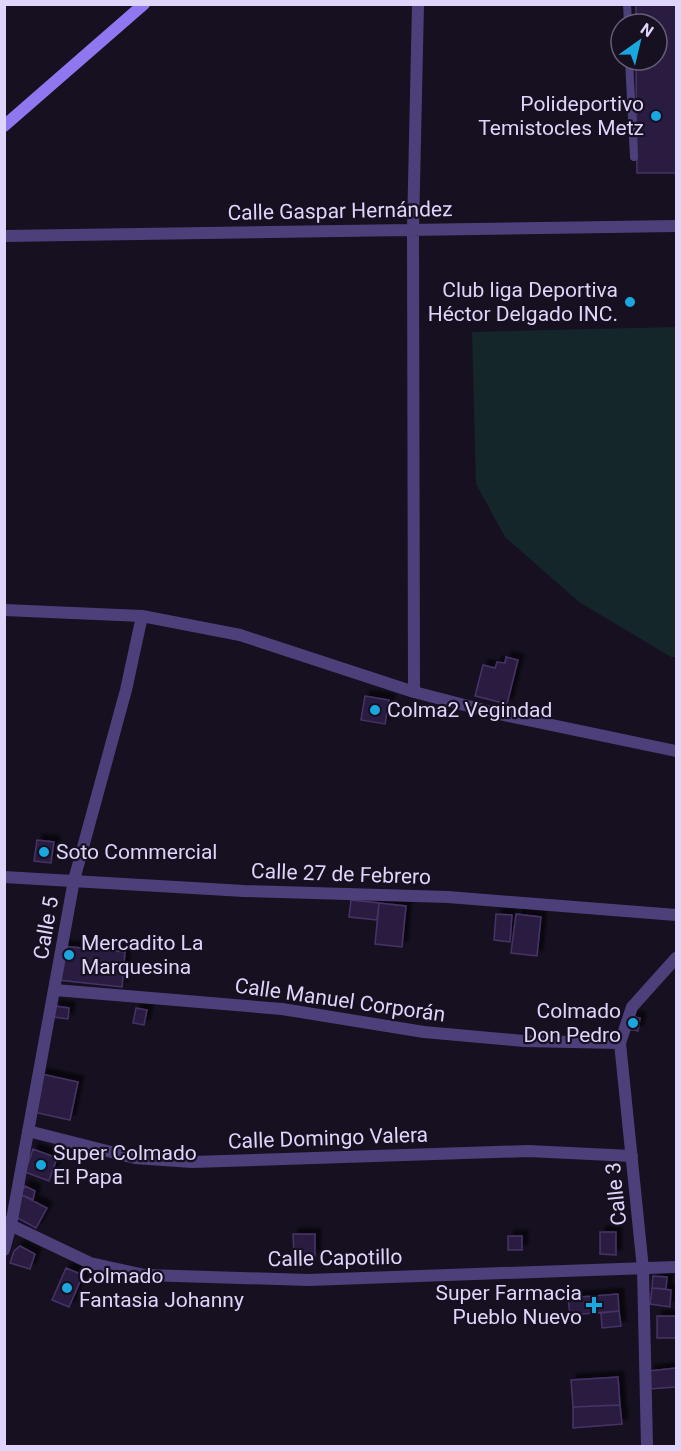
<svg xmlns="http://www.w3.org/2000/svg" width="681" height="1451" font-family="Roboto,sans-serif">
<style>
.green{fill:#14262a}
.building{fill:#2b1e3f;stroke:#473368;stroke-width:1.5;filter:url(#shadow)}
.lines{fill:none;stroke-linecap:round;stroke-linejoin:round}
.lane{stroke:#4d407a;stroke-width:8}
.street{stroke:#4d407a;stroke-width:12}
.secondary{stroke:#9076ef;stroke-width:12}
.poi-dot{fill:#1aa7e0;stroke:#161020;stroke-width:2}
.labels{text-anchor:middle;dominant-baseline:central;stroke-width:4.5;stroke-linejoin:round;paint-order:stroke}
.poi-label{font-size:21px;fill:#dfd4fa;stroke:#161020;text-anchor:start}
.street-label{font-size:21px;fill:#dfd4fa;stroke:#161020}
</style>
<defs>
<filter id="shadow"><feDropShadow dx="5.5" dy="-5.5" stdDeviation="1.5" flood-color="#0009"/></filter>
</defs>
<rect width="100%" height="100%" fill="#161020"/>
<path class="green" d="M 676,327 L 676,657 L 671,657 L 579,602 L 505,537 L 476,484 L 472,332 Z"/>
<path class="building" d="M 636,4 L 676,4 L 676,173 L 637,173 L 636,60 L 657,60 L 657,24 L 636,24 Z
M 506,657 L 518,660 L 507,704 L 475,696 L 483,665 L 495,668 L 497,662 L 505,663 Z
M 365,696 L 389,700 L 385,724 L 361,720 Z
M 37,840 L 54,842 L 51,863 L 34,861 Z
M 351,900 L 379,903 L 377,920 L 349,917 Z
M 379,903 L 406,906 L 402,947 L 375,944 Z
M 496,914 L 512,915 L 510,942 L 494,940 Z
M 516,914 L 541,917 L 537,956 L 511,953 Z
M 61,946 L 125,952 L 122,987 L 58,980 Z
M 55,1006 L 69,1008 L 68,1019 L 54,1017 Z
M 136,1008 L 147,1010 L 144,1025 L 133,1023 Z
M 629,1016 L 640,1018 L 638,1031 L 626,1029 Z
M 42,1074 L 78,1082 L 70,1120 L 33,1112 Z
M 33,1149 L 57,1158 L 49,1181 L 25,1172 Z
M 25,1186 L 35,1191 L 33,1200 L 20,1194 Z
M 20,1194 L 47,1208 L 36,1228 L 10,1214 Z
M 600,1232 L 616,1232 L 616,1255 L 600,1254 Z
M 293,1234 L 315,1234 L 315,1256 L 294,1255 Z
M 508,1236 L 522,1236 L 522,1250 L 508,1250 Z
M 20,1246 L 35,1254 L 30,1269 L 10,1263 L 14,1251 Z
M 66,1268 L 83,1275 L 69,1307 L 52,1300 Z
M 653,1276 L 667,1277 L 666,1289 L 652,1288 Z
M 652,1288 L 671,1290 L 670,1307 L 650,1304 Z
M 618,1294 L 619,1311 L 570,1315 L 568,1298 Z
M 619,1311 L 621,1326 L 602,1328 L 601,1313 Z
M 657,1316 L 676,1316 L 676,1338 L 657,1338 Z
M 676,1368 L 676,1387 L 650,1389 L 649,1371 Z
M 618,1377 L 620,1405 L 573,1407 L 571,1380 Z
M 620,1405 L 622,1424 L 573,1428 L 573,1407 Z"/>
<g class="lines">
<path class="lane" d="M 627,4 L 628,24
M 629,60 L 634,157"/>
<path class="street" d="M 4,236 L 676,226
M 4,610 L 142,616 L 240,635 L 414,692 L 499,714 L 676,751
M 414,692 L 413,229 L 418,4
M 4,877 L 244,891 L 448,897 L 676,915
M 55,990 L 282,1009 L 424,1032 L 524,1041 L 620,1043
M 28,1131 L 135,1158 L 192,1162 L 528,1151 L 632,1156
M 4,1222 L 90,1263 L 145,1275 L 308,1280 L 676,1267
M 4,1250 L 11,1225 L 74,880 L 126,690 L 142,616
M 647,1446 L 643,1269 L 620,1043 L 632,1007 L 676,958"/>
<path class="secondary" d="M 4,126 L 144,4"/>
</g>
<g class="poi-dot">
<circle cx="656" cy="116" r="6"/>
<circle cx="630" cy="302" r="6"/>
<circle cx="375" cy="710" r="6"/>
<circle cx="44" cy="852" r="6"/>
<circle cx="69" cy="955" r="6"/>
<circle cx="633" cy="1023" r="6"/>
<circle cx="41" cy="1165" r="6"/>
<circle cx="67" cy="1288" r="6"/>
<path d="M591 1296h6v6h6v6h-6v6h-6v-6h-6v-6h6z"/>
</g>
<g class="labels">
<g class="poi-label">
<text x="644" y="104" text-anchor="end">Polideportivo<tspan x="644" dy="24">Temistocles Metz</tspan></text>
<text x="618" y="290" text-anchor="end">Club liga Deportiva<tspan x="618" dy="24">Héctor Delgado INC.</tspan></text>
<text x="387" y="710">Colma2 Vegindad</text>
<text x="56" y="852">Soto Commercial</text>
<text x="81" y="943">Mercadito La<tspan x="81" dy="24">Marquesina</tspan></text>
<text x="621" y="1011" text-anchor="end">Colmado<tspan x="621" dy="24">Don Pedro</tspan></text>
<text x="53" y="1153">Super Colmado<tspan x="53" dy="24">El Papa</tspan></text>
<text x="79" y="1276">Colmado<tspan x="79" dy="24">Fantasia Johanny</tspan></text>
<text x="582" y="1293" text-anchor="end">Super Farmacia<tspan x="582" dy="24">Pueblo Nuevo</tspan></text>
</g>
<g class="street-label">
<text transform="translate(340 211) rotate(-1)">Calle Gaspar Hernández</text>
<text transform="translate(341 874) rotate(2)">Calle 27 de Febrero</text>
<text transform="translate(46 928) rotate(-80)">Calle 5</text>
<text transform="translate(340 1000) rotate(8)">Calle Manuel Corporán</text>
<text transform="translate(328 1138) rotate(-2)">Calle Domingo Valera</text>
<text transform="translate(616 1194) rotate(-96)">Calle 3</text>
<text transform="translate(335 1258) rotate(-1)">Calle Capotillo</text>
</g>
</g>
<rect width="681" height="1451" fill="none" stroke="#dfd4fa" stroke-width="12"/>
<g transform="translate(639 42) rotate(34)"><circle r="28" fill="#161020" stroke="#665e77" stroke-width="1.5"/>
<path d="M0-4.5L10 22L0 15L-10 22Z" fill="#1aa7e0"/>
<text y="-9" font-size="16" font-weight="bold" text-anchor="middle" fill="#dfd4fa">N</text>
</g>
</svg>
